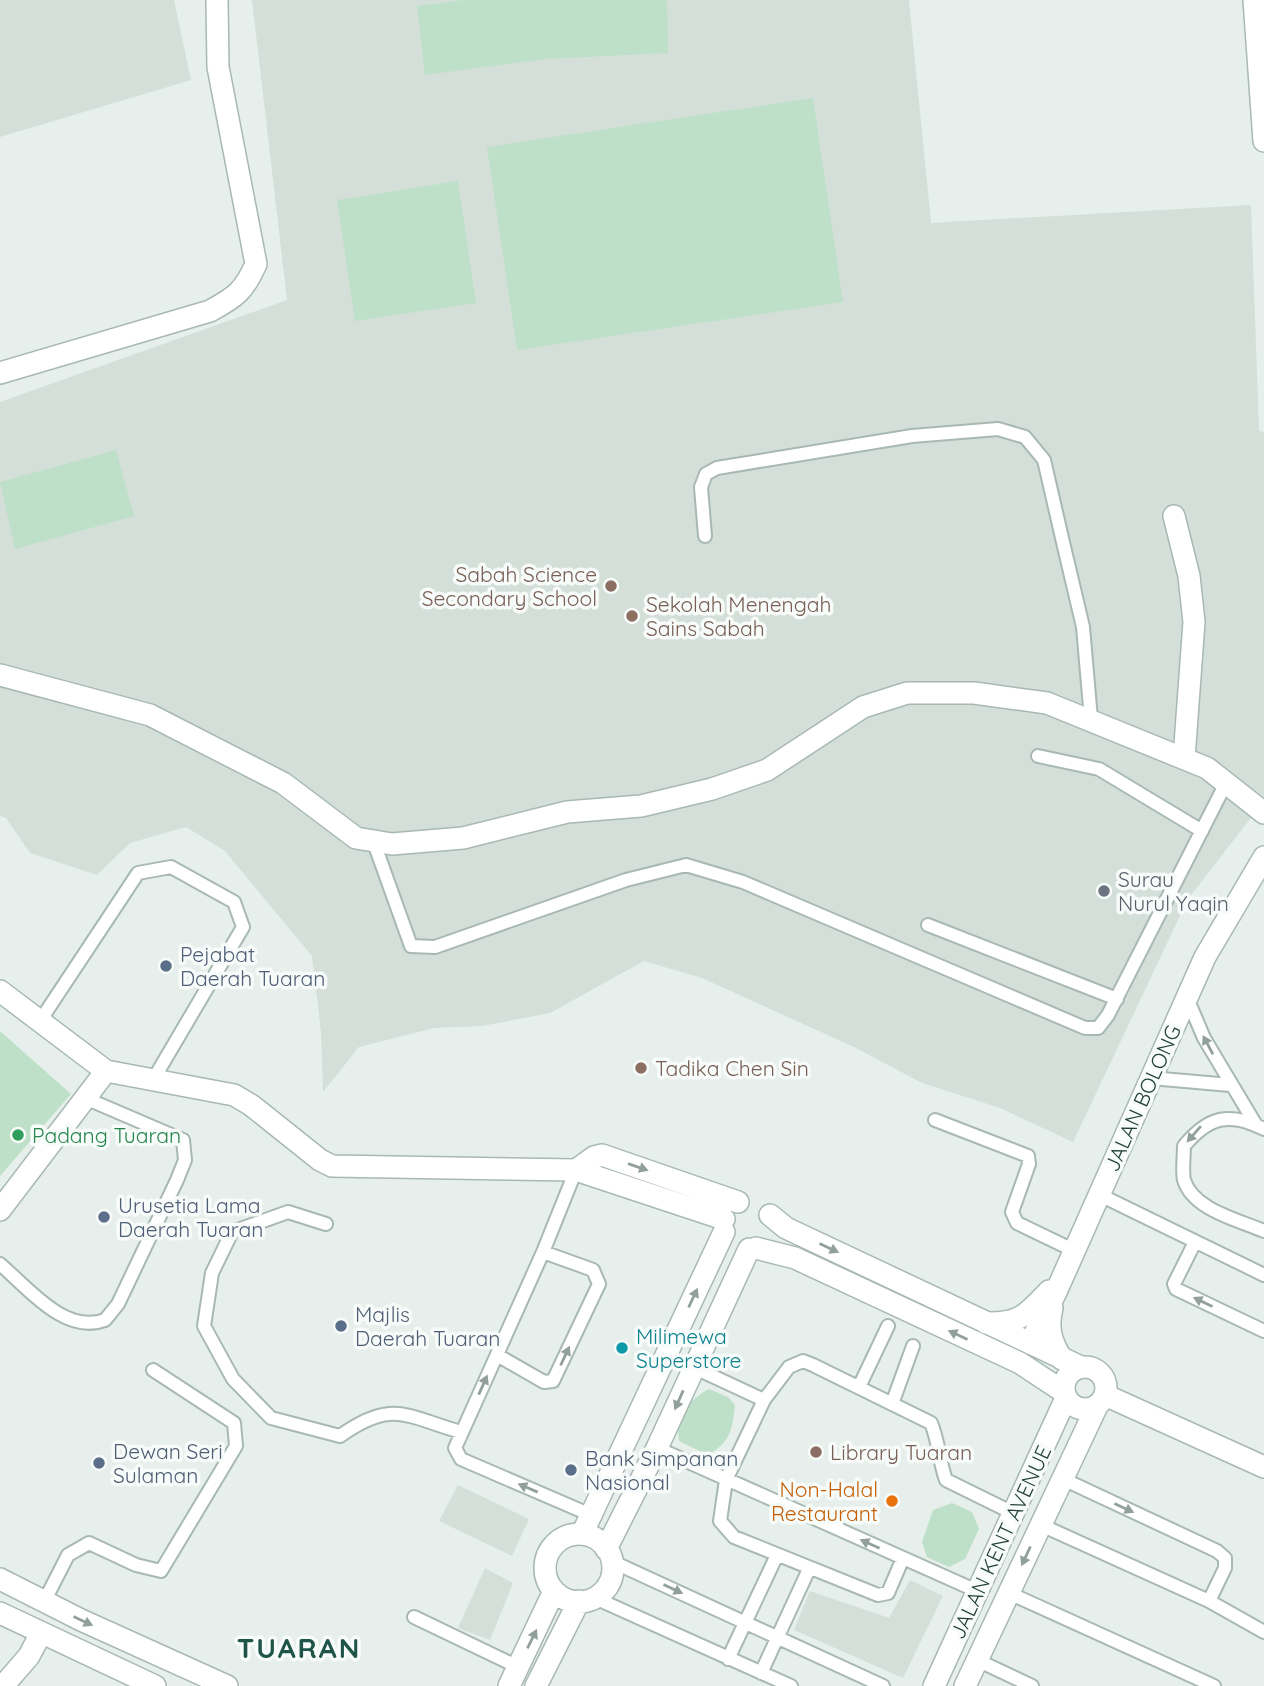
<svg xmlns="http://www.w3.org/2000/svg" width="1264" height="1686" font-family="Quicksand,sans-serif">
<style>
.built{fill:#d4dfda}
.park{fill:#bfe0c8}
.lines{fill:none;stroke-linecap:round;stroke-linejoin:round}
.service-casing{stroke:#a8b8b2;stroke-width:16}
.minor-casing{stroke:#a8b8b2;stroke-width:24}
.tertiary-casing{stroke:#a8b8b2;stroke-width:24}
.service{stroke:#fff;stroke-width:12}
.minor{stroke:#fff;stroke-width:21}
.tertiary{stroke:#fff;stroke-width:21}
.oneway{fill:#92a09c}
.education-dot{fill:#8d6e63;stroke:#f7fbf9;stroke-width:2.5}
.worship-dot{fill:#6b7280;stroke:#f7fbf9;stroke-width:2.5}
.service-dot{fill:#5c6f8a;stroke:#f7fbf9;stroke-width:2.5}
.leisure-dot{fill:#2e9e5b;stroke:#f7fbf9;stroke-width:2.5}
.culture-dot{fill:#0f9aa8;stroke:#f7fbf9;stroke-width:2.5}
.food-dot{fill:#e8710a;stroke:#f7fbf9;stroke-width:2.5}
.labels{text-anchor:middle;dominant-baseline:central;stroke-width:7;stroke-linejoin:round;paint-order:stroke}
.education-label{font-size:21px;fill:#785e54;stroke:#f7fbf9;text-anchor:start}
.worship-label{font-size:21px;fill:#5b616d;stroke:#f7fbf9;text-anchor:start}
.service-label{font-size:21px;fill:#4e5e75;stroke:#f7fbf9;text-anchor:start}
.street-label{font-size:21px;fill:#24423a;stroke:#f7fbf9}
.leisure-label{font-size:21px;fill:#27864d;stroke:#f7fbf9;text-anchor:start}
.culture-label{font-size:21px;fill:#0d838f;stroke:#f7fbf9;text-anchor:start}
.food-label{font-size:21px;fill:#c56008;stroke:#f7fbf9;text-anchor:end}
.district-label{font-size:28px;font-weight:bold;letter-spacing:2px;fill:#1f5548;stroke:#f7fbf9}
</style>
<rect width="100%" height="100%" fill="#e6efeb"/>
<path class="built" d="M 0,0 L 174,0 L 191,80 L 0,137 Z
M 252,0 L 909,0 L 931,223 L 1251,205 L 1259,431 L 1264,432 L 1264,801 L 1188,899 L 1073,1142 L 1000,1108 L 922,1083 L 854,1047 L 702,978 L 644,961 L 550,1013 L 482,1026 L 434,1028 L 359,1047 L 323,1092 L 321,1032 L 312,956 L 225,851 L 186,827 L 130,843 L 97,875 L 30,853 L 6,818 L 0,816 L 0,402 L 287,300 Z
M 458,1485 L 529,1519 L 512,1556 L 439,1521 Z
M 485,1568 L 513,1583 L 490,1640 L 458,1628 Z
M 910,1580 L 943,1596 L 903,1678 L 794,1630 L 810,1591 L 889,1618 Z"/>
<path class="park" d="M 463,0 L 667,0 L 668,53 L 546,59 L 425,75 L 417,6 Z
M 813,98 L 843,302 L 517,350 L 487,147 Z
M 458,181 L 476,303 L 355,321 L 337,200 Z
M 116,450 L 134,516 L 15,549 L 0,482 Z
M 0,1031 L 71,1094 L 0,1176 Z
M 709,1389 L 728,1397 L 735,1405 C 732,1431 731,1441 708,1455 L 679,1441 C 675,1416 689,1400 709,1389 Z
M 952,1503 L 972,1512 L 979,1529 L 965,1559 L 949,1567 L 927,1557 L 922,1542 L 933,1510 Z"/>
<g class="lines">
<defs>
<path id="service" d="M 705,536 L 701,487 L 706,474 L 717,468 L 912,436 L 998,429 L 1025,437 L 1044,460 L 1062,538 L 1083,627 L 1091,719
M 1038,756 L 1099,769 L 1202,831
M 373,840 L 411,946 L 435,947 L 626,880 L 686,865 L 743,882 L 1085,1028 L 1098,1028 L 1108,1015 L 1226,783
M 928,925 L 1117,999
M 1187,998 L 1204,1038 L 1256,1125
M 40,1021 L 138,873 L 171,867 L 234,902 L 243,927 L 153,1080
M 1151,1078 L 1230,1085
M 935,1120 L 1028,1156 L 1029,1164 L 1012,1212 L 1017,1223 L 1075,1251
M 1264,1129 C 1229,1111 1208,1117 1184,1146 C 1184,1156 1182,1171 1184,1180 C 1193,1210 1239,1220 1264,1231
M 576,1170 L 543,1252 L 455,1448 L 461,1459 L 591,1515
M 1100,1195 L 1264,1275
M 326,1224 L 288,1212 L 232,1232 L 212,1273 L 204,1326 L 233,1379 L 271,1418 L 340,1436 C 392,1399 405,1416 461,1432
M 1195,1242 L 1174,1284 L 1176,1289 L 1264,1331
M 0,1264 C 28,1288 65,1335 105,1320 L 118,1304 L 177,1180 L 185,1160 L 183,1140 L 85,1098
M 497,1355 L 544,1382 L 553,1381 L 599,1284 L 593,1270 L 543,1252
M 693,1367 L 764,1400 L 789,1367 L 803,1361 L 813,1365 L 931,1423 C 939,1442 939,1461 946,1480 L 1013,1513
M 859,1387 L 888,1326
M 764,1400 L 726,1480 L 720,1521 L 734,1537 L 878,1595 L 888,1593 L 903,1558
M 892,1404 L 913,1346
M 657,1448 L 977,1591
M 1063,1479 L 1217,1551 L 1225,1558 L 1225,1568 L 1209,1601
M 1041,1525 L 1209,1601 L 1264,1632
M 611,1561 L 883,1686
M 1009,1593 L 1214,1686
M 595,1598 L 791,1686
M 44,1602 L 68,1555 L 89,1543 L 136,1565 L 161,1571 L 236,1446 L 234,1423 L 153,1370
M 414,1617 L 518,1667
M 728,1659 L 777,1555
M 977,1660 L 1032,1686
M 761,1673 L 809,1569"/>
<path id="minor" d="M 1254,0 L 1264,141
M 0,373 L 210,311 C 236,297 244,291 256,264 L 218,67 L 217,0
M 1174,516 L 1189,576 L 1194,622 L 1184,758
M 0,675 L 150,715 L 283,783 L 356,838 L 392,844 L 463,838 L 567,812 L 641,806 L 712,789 L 767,770 L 863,707 L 907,693 L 974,693 L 1047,703 L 1207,768 L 1264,813
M 0,991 L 106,1071 L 234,1095 L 251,1105 L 320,1160 L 332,1166 L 576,1170 L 724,1219
M 576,1170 L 594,1157 L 602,1155 L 738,1202
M 0,1210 L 106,1071
M 770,1215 L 786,1228 L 1081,1367
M 756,1248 L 795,1258 L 1020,1363 L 1064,1392
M1064 1388a21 21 0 1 1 42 0a21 21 0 1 1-42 0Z
M 1105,1395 L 1264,1467
M 591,1515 L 724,1232
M545 1568a34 34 0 1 1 68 0a34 34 0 1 1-68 0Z
M 606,1549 L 657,1448 L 749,1249
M 3,1686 L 29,1656 L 41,1633
M 509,1686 L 554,1591
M 536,1686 L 579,1601
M 934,1686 L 1066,1398
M 965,1686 L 1097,1406"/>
<path id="tertiary" d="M 1052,1308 C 1047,1328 1051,1342 1062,1359
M 986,1323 C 1020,1324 1026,1315 1049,1291
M 1030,1343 L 1056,1292 L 1205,957 L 1264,857
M 582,1534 L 591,1515
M 0,1579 L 81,1620 L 227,1686
M 0,1613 L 155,1686"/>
</defs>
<use href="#service" class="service-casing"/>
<use href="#minor" class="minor-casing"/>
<use href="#tertiary" class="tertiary-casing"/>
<use href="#service" class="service"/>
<use href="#minor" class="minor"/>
<use href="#tertiary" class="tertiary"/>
</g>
<defs><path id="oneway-solid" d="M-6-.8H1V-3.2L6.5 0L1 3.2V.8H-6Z" transform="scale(1.75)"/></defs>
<g class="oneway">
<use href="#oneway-solid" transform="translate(1208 1045) rotate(-118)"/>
<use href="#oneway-solid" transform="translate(1194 1134) rotate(131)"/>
<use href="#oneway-solid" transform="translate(638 1167) rotate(19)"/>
<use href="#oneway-solid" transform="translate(829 1248) rotate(25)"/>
<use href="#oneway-solid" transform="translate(693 1298) rotate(-65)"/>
<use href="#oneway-solid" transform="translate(1203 1302) rotate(-154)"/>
<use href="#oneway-solid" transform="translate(958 1335) rotate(-155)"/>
<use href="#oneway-solid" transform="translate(565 1356) rotate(-65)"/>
<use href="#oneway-solid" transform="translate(483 1385) rotate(-66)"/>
<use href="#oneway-solid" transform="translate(679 1400) rotate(114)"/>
<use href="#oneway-solid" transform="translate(528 1488) rotate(-157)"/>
<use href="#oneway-solid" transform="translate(1124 1508) rotate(25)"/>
<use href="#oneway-solid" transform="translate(870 1544) rotate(-156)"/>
<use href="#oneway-solid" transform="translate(1026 1556) rotate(115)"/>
<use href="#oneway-solid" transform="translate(673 1589) rotate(25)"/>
<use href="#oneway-solid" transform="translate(83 1621) rotate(25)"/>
<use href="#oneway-solid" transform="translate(532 1639) rotate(-64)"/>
</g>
<g class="education-dot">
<circle cx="611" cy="586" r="7"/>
<circle cx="632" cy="616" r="7"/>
<circle cx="641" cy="1068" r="7"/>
<circle cx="816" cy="1452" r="7"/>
</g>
<circle class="worship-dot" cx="1104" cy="891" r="7"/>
<g class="service-dot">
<circle cx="166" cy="966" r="7"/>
<circle cx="104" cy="1217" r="7"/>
<circle cx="341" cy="1326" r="7"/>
<circle cx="99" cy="1463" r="7"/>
<circle cx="571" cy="1470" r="7"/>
</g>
<circle class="leisure-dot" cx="18" cy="1135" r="7"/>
<circle class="culture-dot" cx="622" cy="1348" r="7"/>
<circle class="food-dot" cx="892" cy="1501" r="7"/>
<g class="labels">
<g class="education-label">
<text x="597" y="574" text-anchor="end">Sabah Science<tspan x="597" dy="24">Secondary School</tspan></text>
<text x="646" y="604">Sekolah Menengah<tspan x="646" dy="24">Sains Sabah</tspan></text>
<text x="655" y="1068">Tadika Chen Sin</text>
<text x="830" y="1452">Library Tuaran</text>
</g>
<g class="worship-label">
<text x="1118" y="879">Surau<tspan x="1118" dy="24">Nurul Yaqin</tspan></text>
</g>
<g class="service-label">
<text x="180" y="954">Pejabat<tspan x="180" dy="24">Daerah Tuaran</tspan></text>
<text x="118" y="1205">Urusetia Lama<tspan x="118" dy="24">Daerah Tuaran</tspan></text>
<text x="355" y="1314">Majlis<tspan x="355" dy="24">Daerah Tuaran</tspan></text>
<text x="113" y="1451">Dewan Seri<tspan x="113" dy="24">Sulaman</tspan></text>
<text x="585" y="1458">Bank Simpanan<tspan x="585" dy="24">Nasional</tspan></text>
</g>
<g class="street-label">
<text transform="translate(1142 1098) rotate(-66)">JALAN BOLONG</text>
<text transform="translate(1000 1542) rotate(-65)">JALAN KENT AVENUE</text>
</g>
<g class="leisure-label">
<text x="32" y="1135">Padang Tuaran</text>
</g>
<g class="culture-label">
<text x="636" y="1336">Milimewa<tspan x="636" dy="24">Superstore</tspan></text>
</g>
<g class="food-label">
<text x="878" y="1489">Non-Halal<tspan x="878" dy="24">Restaurant</tspan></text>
</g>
<g class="district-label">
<text x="299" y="1647">TUARAN</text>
</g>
</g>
</svg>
